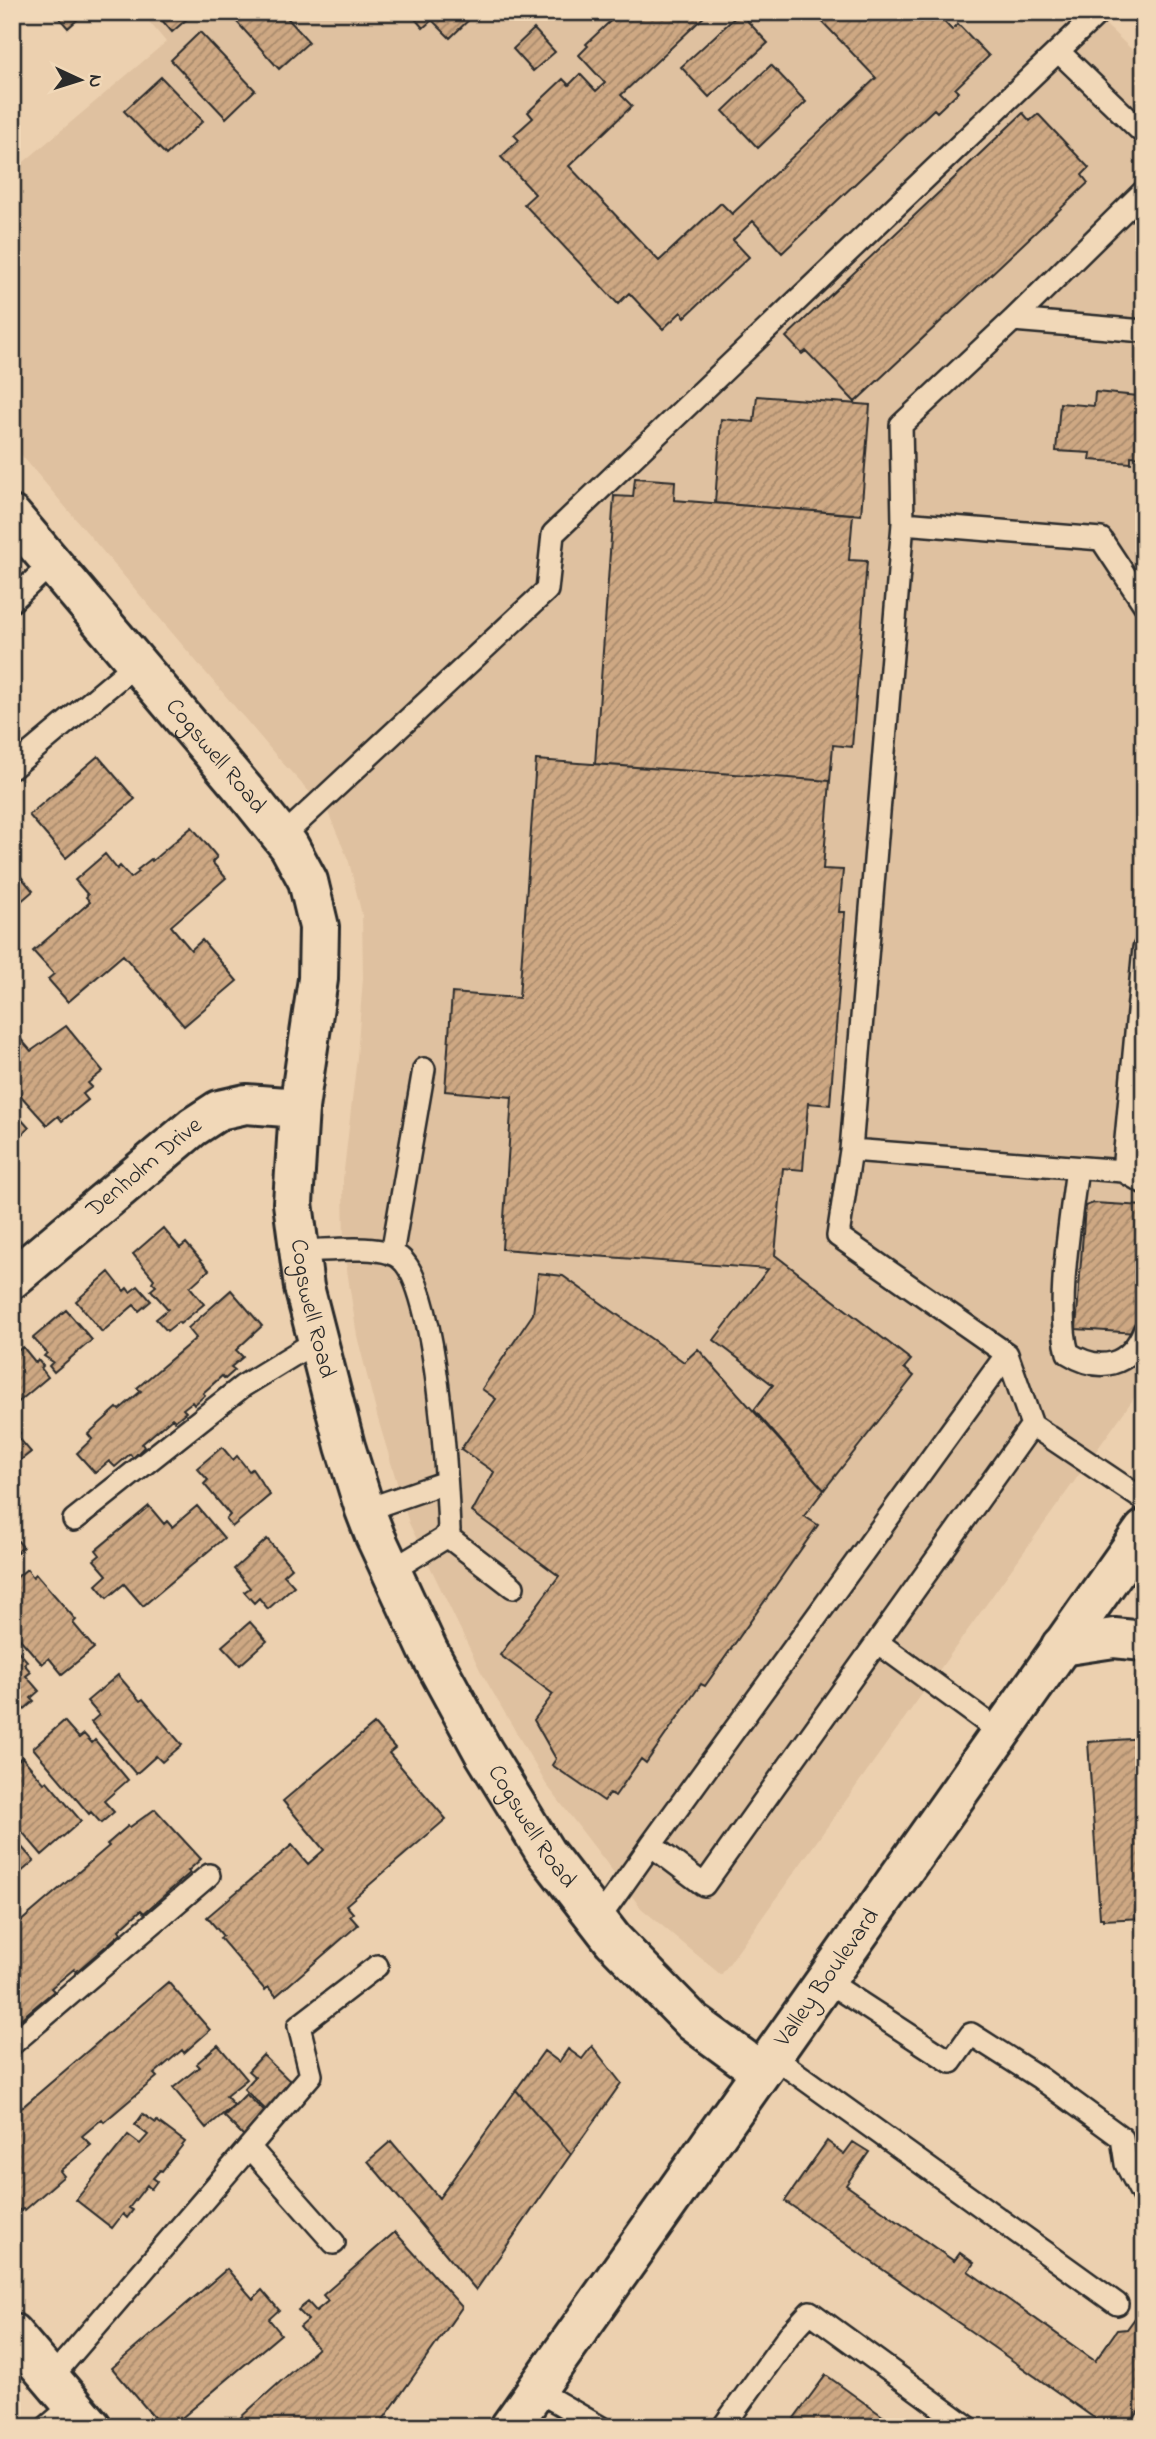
<svg xmlns="http://www.w3.org/2000/svg" width="1156" height="2439" font-family="'Indie Flower',sans-serif">
<style>
.built{fill:#dfc1a0}
.building{fill:url(#building-hatch);stroke:#2b2b2b;stroke-width:2}
.lines{fill:none;stroke-linecap:round;stroke-linejoin:round}
.service-casing{stroke:#2b2b2b;stroke-width:26}
.minor-casing{stroke:#2b2b2b;stroke-width:44}
.primary-casing{stroke:#2b2b2b;stroke-width:44}
.service{stroke:#f1d8b8;stroke-width:21}
.minor{stroke:#f1d8b8;stroke-width:38}
.primary{stroke:#f1d8b8;stroke-width:38}
.labels{text-anchor:middle;dominant-baseline:central;stroke-width:5;stroke-linejoin:round;paint-order:stroke}
.street-label{font-size:24px;fill:#2b2b2b;stroke:#f1d8b8}
</style>
<defs>
<pattern id="building-hatch" width="6" height="6" patternUnits="userSpaceOnUse" patternTransform="scale(1.75)"><rect width="6" height="6" fill="#cea883"/><path d="M-1 1l2-2M0 6l6-6M5 7l2-2" fill="none" stroke="#a7896b"/></pattern>
</defs>
<rect width="100%" height="100%" fill="#ecd0af"/>
<filter id="ink" filterUnits="userSpaceOnUse"><feTurbulence type="fractalNoise" baseFrequency=".0143" numOctaves="2"/><feDisplacementMap in="SourceGraphic" scale="14" xChannelSelector="R" yChannelSelector="G"/><feConvolveMatrix kernelMatrix="1 2 1 2 8 2 1 2 1" color-interpolation-filters="sRGB"/></filter>
<g filter="url(#ink)">
<path class="built" d="M 141,12 L 1092,12 L 1144,61 L 1144,1384 L 721,1975 L 641,1908 L 546,1784 L 480,1670 L 409,1523 L 378,1419 L 357,1336 L 344,1250 L 343,1179 L 357,1057 L 363,978 L 362,915 L 349,862 L 328,812 L 279,759 L 12,444 L 12,172 L 166,42 Z"/>
<path class="building" d="M 54,12 L 86,12 L 68,28 Z
M 155,12 L 195,12 L 172,32 Z
M 228,12 L 282,12 L 309,42 L 279,69 Z
M 409,12 L 477,12 L 450,38 L 432,20 L 423,28 Z
M 620,12 L 709,12 L 621,95 L 632,106 L 569,166 L 659,261 L 721,203 L 732,214 L 876,78 L 813,12 L 935,12 L 952,30 L 958,24 L 989,56 L 955,89 L 958,92 L 937,112 L 934,109 L 782,253 L 753,221 L 733,240 L 749,257 L 685,317 L 681,312 L 663,329 L 629,293 L 618,304 L 524,204 L 535,194 L 501,157 L 519,140 L 514,135 L 533,118 L 528,112 L 563,79 L 569,85 L 580,74 L 596,91 L 605,83 L 579,55 L 588,46 L 586,44 Z
M 740,13 L 768,43 L 709,97 L 681,67 Z
M 534,29 L 555,52 L 533,71 L 513,49 Z
M 200,32 L 255,90 L 226,118 L 171,60 Z
M 771,65 L 806,102 L 758,148 L 723,111 Z
M 161,77 L 203,121 L 166,155 L 124,111 Z
M 1023,113 L 1030,121 L 1038,114 L 1089,168 L 1082,175 L 1088,183 L 855,402 L 806,351 L 802,354 L 786,337 Z
M 1095,392 L 1138,396 L 1137,409 L 1144,410 L 1144,457 L 1131,456 L 1131,463 L 1090,460 L 1091,453 L 1056,451 L 1060,403 L 1094,406 Z
M 757,396 L 870,405 L 861,515 L 715,503 L 721,419 L 754,422 Z
M 635,478 L 675,481 L 674,500 L 853,514 L 849,560 L 867,561 L 852,747 L 833,745 L 830,781 L 595,764 L 614,496 L 633,497 Z
M 98,756 L 135,799 L 66,858 L 29,815 Z
M 536,760 L 830,781 L 823,869 L 843,870 L 839,912 L 845,912 L 830,1105 L 808,1103 L 803,1170 L 783,1168 L 775,1255 L 911,1360 L 904,1368 L 914,1376 L 824,1490 L 754,1410 L 773,1385 L 714,1340 L 768,1269 L 502,1249 L 512,1097 L 445,1091 L 452,993 L 519,998 Z
M 192,827 L 217,857 L 212,862 L 226,878 L 171,926 L 191,950 L 202,940 L 237,981 L 184,1026 L 123,955 L 68,1002 L 48,979 L 54,974 L 33,951 L 90,902 L 86,897 L 88,895 L 75,880 L 105,854 L 117,869 L 120,866 L 131,878 L 139,872 L 137,870 L 151,859 L 152,861 Z
M 14,864 L 19,870 L 17,872 L 33,891 L 12,909 L 12,865 Z
M 66,1026 L 103,1071 L 88,1083 L 92,1087 L 83,1094 L 88,1100 L 62,1121 L 58,1116 L 47,1125 L 12,1086 L 12,1029 L 31,1051 Z
M 12,1109 L 29,1128 L 16,1139 L 21,1146 L 12,1154 Z
M 1094,1203 L 1144,1206 L 1144,1240 L 1137,1333 L 1076,1329 L 1085,1206 Z
M 163,1228 L 180,1248 L 186,1243 L 209,1270 L 190,1287 L 204,1304 L 180,1324 L 178,1322 L 167,1331 L 156,1319 L 168,1309 L 151,1290 L 156,1286 L 152,1282 L 154,1279 L 133,1254 Z
M 109,1272 L 124,1291 L 127,1288 L 130,1292 L 138,1286 L 151,1301 L 139,1311 L 134,1305 L 102,1332 L 76,1301 Z
M 538,1273 L 563,1276 L 684,1362 L 698,1349 L 824,1490 L 804,1516 L 818,1525 L 705,1686 L 701,1684 L 646,1763 L 641,1759 L 615,1796 L 610,1793 L 604,1801 L 552,1765 L 556,1759 L 534,1720 L 553,1694 L 500,1655 L 559,1576 L 472,1512 L 494,1472 L 461,1449 L 496,1399 L 482,1389 L 533,1314 Z
M 231,1290 L 262,1326 L 236,1350 L 243,1357 L 231,1367 L 235,1370 L 225,1379 L 222,1376 L 203,1393 L 205,1395 L 194,1405 L 192,1402 L 183,1409 L 186,1412 L 175,1421 L 172,1418 L 142,1444 L 144,1447 L 133,1458 L 130,1454 L 115,1467 L 109,1461 L 95,1473 L 77,1453 L 92,1439 L 88,1434 L 117,1408 L 119,1410 L 141,1391 L 137,1388 L 196,1338 L 188,1328 Z
M 66,1310 L 92,1340 L 54,1372 L 49,1366 L 53,1362 L 44,1356 L 47,1353 L 33,1338 Z
M 23,1347 L 36,1363 L 38,1360 L 43,1366 L 41,1368 L 48,1377 L 15,1405 L 12,1402 L 12,1355 Z
M 15,1427 L 20,1433 L 18,1437 L 31,1452 L 12,1467 L 12,1428 Z
M 222,1447 L 233,1460 L 237,1456 L 249,1471 L 252,1469 L 270,1495 L 232,1527 L 226,1519 L 230,1515 L 204,1484 L 208,1480 L 197,1468 Z
M 149,1506 L 164,1524 L 167,1521 L 172,1527 L 197,1506 L 224,1538 L 143,1606 L 124,1584 L 107,1598 L 96,1585 L 107,1575 L 94,1560 L 100,1555 L 96,1550 Z
M 12,1534 L 23,1547 L 12,1557 Z
M 267,1539 L 292,1568 L 284,1575 L 294,1586 L 268,1609 L 259,1598 L 254,1603 L 244,1592 L 250,1588 L 234,1569 Z
M 27,1569 L 33,1577 L 36,1574 L 76,1620 L 73,1623 L 94,1648 L 62,1674 L 49,1658 L 42,1664 L 12,1630 L 12,1581 Z
M 250,1622 L 267,1641 L 240,1665 L 222,1646 Z
M 12,1644 L 27,1661 L 24,1664 L 31,1672 L 26,1676 L 39,1691 L 31,1698 L 34,1701 L 12,1720 Z
M 118,1675 L 140,1701 L 143,1699 L 182,1745 L 162,1762 L 156,1756 L 136,1774 L 91,1722 L 99,1715 L 87,1701 Z
M 64,1721 L 79,1738 L 84,1734 L 92,1743 L 95,1740 L 128,1780 L 104,1801 L 114,1812 L 101,1823 L 91,1812 L 89,1814 L 33,1748 Z
M 374,1724 L 395,1748 L 389,1753 L 446,1819 L 346,1905 L 353,1913 L 350,1916 L 358,1925 L 276,1996 L 268,1987 L 265,1990 L 220,1938 L 223,1936 L 207,1917 L 292,1845 L 308,1864 L 324,1850 L 283,1801 Z
M 1144,1738 L 1144,1918 L 1103,1920 L 1103,1918 L 1100,1918 L 1088,1742 Z
M 22,1757 L 44,1783 L 47,1781 L 81,1821 L 42,1855 L 12,1820 L 12,1765 Z
M 155,1809 L 201,1859 L 188,1871 L 190,1873 L 144,1913 L 141,1910 L 119,1930 L 121,1933 L 76,1972 L 74,1969 L 51,1988 L 54,1991 L 12,2026 L 12,1929 L 109,1846 L 107,1844 L 128,1826 L 130,1827 Z
M 12,1836 L 34,1861 L 12,1880 Z
M 168,1982 L 210,2030 L 184,2053 L 182,2050 L 154,2074 L 157,2077 L 104,2122 L 102,2119 L 82,2136 L 91,2145 L 60,2171 L 64,2176 L 25,2210 L 24,2208 L 20,2211 L 12,2202 L 12,2116 Z
M 218,2045 L 247,2079 L 226,2096 L 234,2105 L 206,2128 L 173,2088 L 199,2067 L 196,2064 Z
M 592,2046 L 621,2083 L 571,2154 L 516,2090 L 544,2051 L 559,2062 L 568,2049 L 582,2059 Z
M 263,2055 L 295,2086 L 269,2113 L 244,2089 L 255,2077 L 248,2071 Z
M 516,2090 L 571,2154 L 476,2290 L 368,2161 L 391,2141 L 439,2198 Z
M 246,2094 L 267,2114 L 245,2137 L 224,2116 Z
M 143,2114 L 156,2123 L 157,2121 L 185,2142 L 162,2171 L 160,2170 L 153,2178 L 157,2181 L 151,2189 L 147,2185 L 129,2208 L 133,2210 L 127,2218 L 123,2214 L 112,2228 L 76,2200 L 128,2135 L 140,2144 L 148,2135 L 135,2125 Z
M 827,2141 L 844,2154 L 853,2142 L 869,2152 L 846,2185 L 954,2261 L 960,2253 L 974,2263 L 968,2271 L 1095,2361 L 1117,2330 L 1127,2329 L 1144,2306 L 1144,2404 L 1128,2427 L 1107,2427 L 785,2201 Z
M 395,2232 L 462,2307 L 378,2427 L 250,2427 L 241,2417 L 318,2348 L 300,2327 L 308,2320 L 298,2310 L 308,2302 L 316,2311 L 328,2301 L 323,2295 Z
M 227,2269 L 253,2299 L 262,2290 L 279,2310 L 269,2319 L 281,2334 L 171,2427 L 162,2427 L 112,2368 Z
M 826,2375 L 884,2417 L 882,2419 L 892,2427 L 805,2427 L 794,2418 Z"/>
<g class="lines">
<defs>
<path id="service" d="M 1058,51 L 1144,134
M 1013,320 L 1144,331
M 903,523 L 901,425 L 1013,320 L 1144,191
M 12,601 L 52,563
M 12,768 L 137,663
M 282,837 L 547,590 L 553,534 L 1099,12
M 851,1150 L 903,523 L 1101,539 L 1144,604
M 1077,1168 C 1071,1217 1055,1308 1068,1353 C 1100,1373 1129,1367 1144,1331
M 1123,1171 L 1144,1183
M 300,1251 C 325,1251 380,1243 400,1258 C 437,1286 447,1480 449,1530 L 443,1539 L 391,1571
M 392,1254 L 424,1069
M 1007,1354 L 1032,1425 L 1144,1500
M 1032,1425 L 704,1885 L 651,1845 L 1007,1354 L 838,1236 L 851,1150 L 1123,1171 L 1144,948
M 365,1510 L 446,1482
M 74,1520 L 243,1386 L 318,1340
M 447,1536 L 513,1587
M 877,1642 L 1000,1732
M 598,1920 L 651,1845
M 825,1980 L 951,2062 L 971,2034 L 1040,2078 L 1122,2138 L 1126,2164 L 1144,2198
M 12,2044 L 209,1875
M 771,2055 L 1117,2304
M 249,2147 L 334,2243
M 51,2378 L 311,2075 L 299,2026 L 377,1966
M 536,2390 L 600,2427
M 47,2427 L 73,2405
M 723,2427 L 789,2335 L 810,2312 L 968,2427"/>
<g id="minor">
<path id="s1" d="M 12,516 L 244,790 L 289,846 L 308,881 L 319,927 L 318,979 L 299,1108 L 293,1203 L 304,1287 L 345,1446 L 365,1510 L 375,1536 L 428,1650 L 483,1751 L 545,1852 L 613,1940 L 693,2022 L 760,2071"/>
<path id="s2" d="M 12,1279 L 193,1127 L 219,1110 L 246,1104 L 299,1108"/>
<path d="M 12,2333 L 92,2427"/>
</g>
<g id="primary">
<path d="M 1061,1646 L 1114,1638 L 1144,1641"/>
<path id="s3" d="M 510,2427 L 1144,1530"/>
</g>
</defs>
<use href="#service" class="service-casing"/>
<use href="#minor" class="minor-casing"/>
<use href="#primary" class="primary-casing"/>
<use href="#service" class="service"/>
<use href="#minor" class="minor"/>
<use href="#primary" class="primary"/>
</g>
</g>
<g class="labels">
<g class="street-label">
<text stroke="none"><textPath href="#s1" startOffset="315">Cogswell Road</textPath></text>
<text stroke="none"><textPath href="#s2" startOffset="173">Denholm Drive</textPath></text>
<text stroke="none"><textPath href="#s1" startOffset="903">Cogswell Road</textPath></text>
<text stroke="none"><textPath href="#s1" startOffset="1470">Cogswell Road</textPath></text>
<text stroke="none"><textPath href="#s3" startOffset="550">Valley Boulevard</textPath></text>
</g>
</g>
<rect width="1156" height="2439" fill="none" stroke="#f1d8b8" stroke-width="42"/>
<rect x="21" y="21" width="1114" height="2397" fill="none" stroke="#2b2b2b" stroke-width="2.5" filter="url(#ink)"/>
<g transform="translate(80 80) rotate(94)" stroke="#f1d8b8" stroke-width="5" paint-order="stroke">
<path d="M0-5L12 26L0 18L-12 26Z" fill="#2b2b2b"/>
<text y="-10" font-size="19" font-weight="bold" text-anchor="middle" fill="#2b2b2b">N</text>
</g>
</svg>
